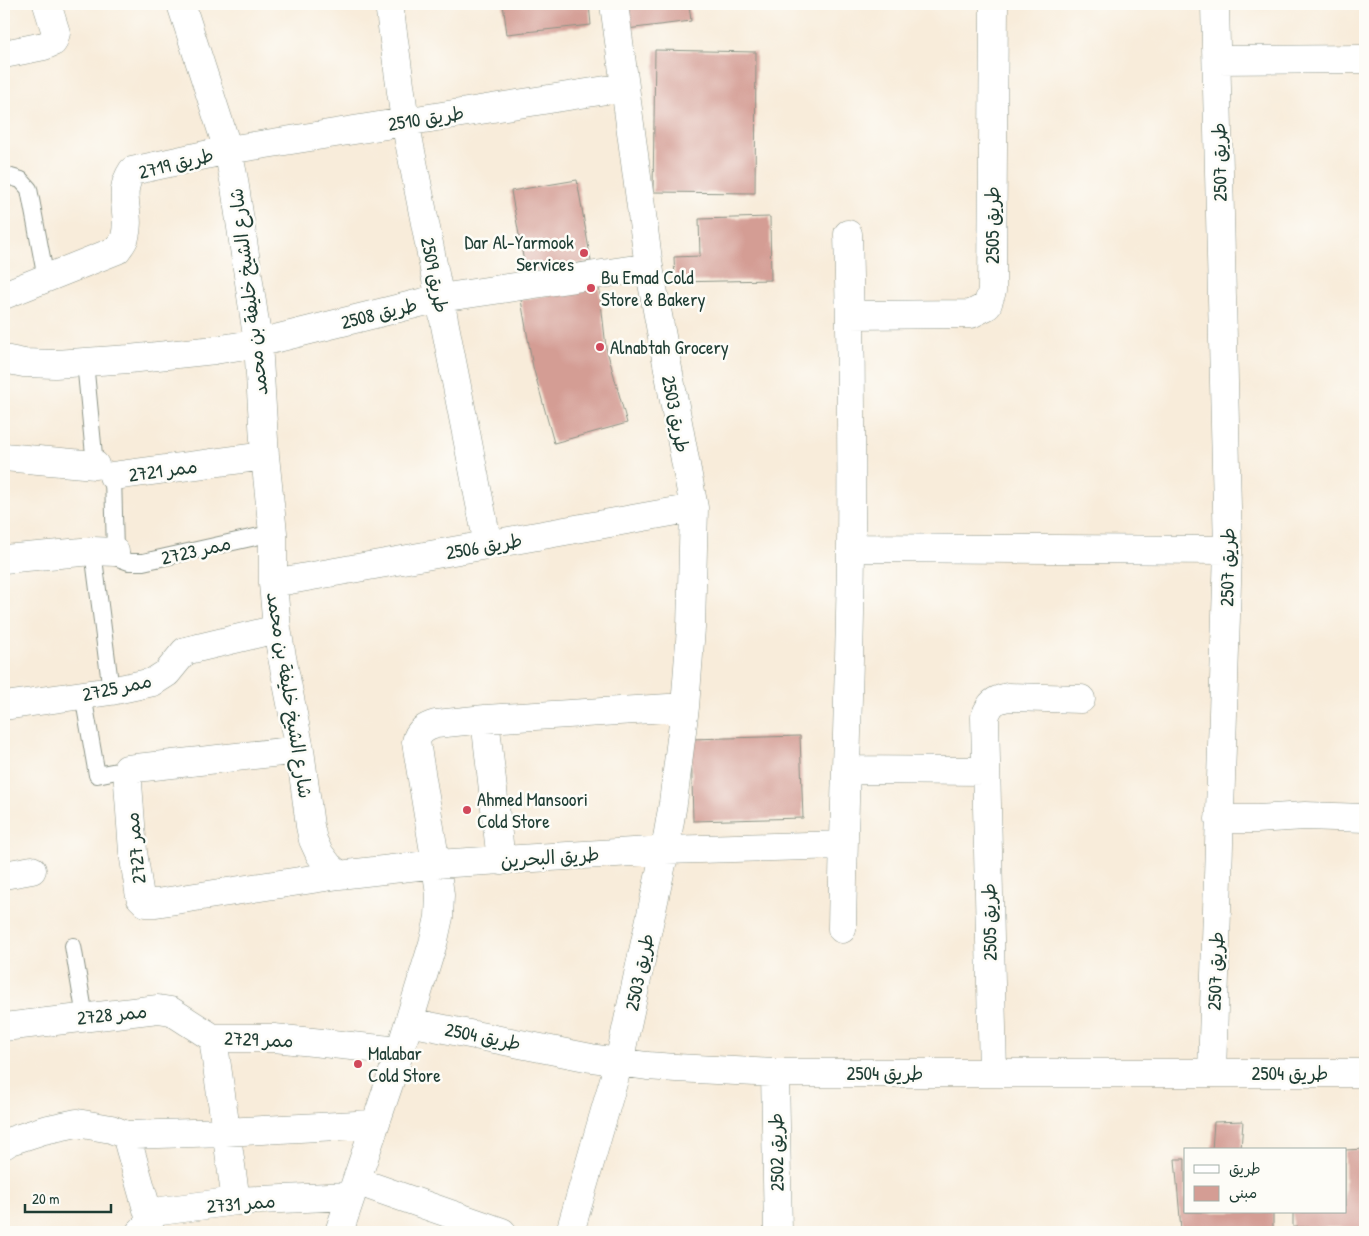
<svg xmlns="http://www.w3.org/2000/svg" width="1369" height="1236" font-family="'Patrick Hand','Playpen Sans Arabic',sans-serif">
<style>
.building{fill:#d49d94}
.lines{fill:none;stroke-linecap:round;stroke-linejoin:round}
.lane-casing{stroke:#8c9487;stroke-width:18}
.street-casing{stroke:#8c9487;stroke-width:29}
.lane{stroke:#fff;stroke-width:16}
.street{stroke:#fff;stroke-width:28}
.poi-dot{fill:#d1495b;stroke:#fdfcf7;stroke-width:2}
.labels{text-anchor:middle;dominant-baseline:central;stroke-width:5;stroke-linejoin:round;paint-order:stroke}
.street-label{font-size:19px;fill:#1f3d34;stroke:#fdfcf7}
.poi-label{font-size:19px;fill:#1f3d34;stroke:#fdfcf7;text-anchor:start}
</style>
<rect width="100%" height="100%" fill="#fdfcf7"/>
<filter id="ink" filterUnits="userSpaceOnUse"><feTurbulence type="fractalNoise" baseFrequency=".02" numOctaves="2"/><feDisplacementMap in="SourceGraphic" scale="10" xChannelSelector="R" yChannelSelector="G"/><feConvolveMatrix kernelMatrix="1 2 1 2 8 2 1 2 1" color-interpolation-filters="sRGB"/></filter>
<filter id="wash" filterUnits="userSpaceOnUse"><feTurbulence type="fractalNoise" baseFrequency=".0096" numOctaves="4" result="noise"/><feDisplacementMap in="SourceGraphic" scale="20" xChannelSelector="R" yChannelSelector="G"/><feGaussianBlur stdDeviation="1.12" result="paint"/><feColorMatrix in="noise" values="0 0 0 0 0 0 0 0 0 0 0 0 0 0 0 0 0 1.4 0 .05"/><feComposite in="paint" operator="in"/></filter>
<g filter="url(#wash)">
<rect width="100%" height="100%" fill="#f8ecda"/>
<g id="blocks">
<path class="building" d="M 503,4 L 589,4 L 591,25 L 507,34 Z
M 623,4 L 689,4 L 691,21 L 627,29 Z
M 655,50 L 756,52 L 755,193 L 653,192 Z
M 577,180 L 591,261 L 526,273 L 511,191 Z
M 770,217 L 771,280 L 675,282 L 674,257 L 700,256 L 699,219 Z
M 599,285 L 606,347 L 627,423 L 554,443 L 533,367 L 521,300 Z
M 800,736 L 803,818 L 693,821 L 691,739 Z
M 1243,1121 L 1241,1150 L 1212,1150 L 1214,1122 Z
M 1365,1149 L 1365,1228 L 1293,1227 L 1293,1212 L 1345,1212 L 1345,1150 Z
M 1175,1159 L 1185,1159 L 1185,1212 L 1273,1212 L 1273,1231 L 1181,1230 Z"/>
</g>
</g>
<g filter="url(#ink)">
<use href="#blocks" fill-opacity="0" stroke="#8c9487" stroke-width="1"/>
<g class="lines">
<defs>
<path id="lane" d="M 4,175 L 21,180 L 29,189 L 46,279
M 85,362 L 95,465 L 113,476 L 115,552 L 118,558 L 129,562 L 143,562 L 273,533
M 93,551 L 111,691
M 83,695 L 97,775 L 127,769
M 73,946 L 85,1017"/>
<path id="street" d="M 181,4 L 228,150 L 234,180 L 258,343 L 265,456 L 273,533 L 273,583 L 277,629 L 282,657 L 300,750 L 310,826 L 313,840 L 319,853 L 328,865 L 339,875
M 389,4 L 405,121 L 488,545
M 4,54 L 44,46 L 53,42 L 56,33 L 47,4
M 1217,60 L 1365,59
M 4,295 L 117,250 C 120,246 124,241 125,237 C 132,213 116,195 132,171 L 228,150 L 625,87
M 850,315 L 971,314 L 987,306 L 992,291 L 994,4
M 4,359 L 24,363 L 55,364 L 129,359 L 215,350 L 258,343 L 440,298 L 649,267
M 4,457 L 95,465
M 113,476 L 265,456
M 851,548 L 1228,550
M 4,559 L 93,551 L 115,552
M 273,583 L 694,508
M 4,706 L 111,691 L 153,682 L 167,673 L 185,651 L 277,629
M 485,719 L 501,861
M 300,750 L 127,769 L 133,852 L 140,897 L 146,903 L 156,903 L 339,875 L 436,864 L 665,850 L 843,845
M 846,770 L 986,771
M 1219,819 L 1257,819 L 1305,816 L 1365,818
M 4,875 L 32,870
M 842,929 C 844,802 850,675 851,548 C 852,443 851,338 848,234
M 409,1022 L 591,1058 L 647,1066 L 676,1068 L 775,1073 L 1365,1073
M 4,1027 L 158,1009 L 171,1011 L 213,1038
M 213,1038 L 274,1038 L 400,1051
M 213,1038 L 236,1201
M 775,1073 L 778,1232
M 993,1073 L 985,717 C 990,703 994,700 1008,697 L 1081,699
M 1212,1073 L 1228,550 L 1215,4
M 126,1135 L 150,1220
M 4,1145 L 10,1141 L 44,1130 L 77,1123 L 111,1129 L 126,1135 L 225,1132 L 375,1124
M 356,1181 L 502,1232
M 140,1232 C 149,1225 150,1214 161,1211 L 236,1201 L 351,1196
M 339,1232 L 400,1051 L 434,940 L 439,917 L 440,895 L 436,864 L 416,742 C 418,731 426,727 436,724 L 485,719 L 685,707
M 570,1232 L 619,1062 L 665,850 L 673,803 L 685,707 L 691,628 L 694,508 L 649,267 L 614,4"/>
</defs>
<use href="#lane" class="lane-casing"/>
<use href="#street" class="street-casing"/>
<use href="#lane" class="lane"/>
<use href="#street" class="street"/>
</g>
</g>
<g class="poi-dot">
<circle cx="584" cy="253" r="5"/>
<circle cx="591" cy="288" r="5"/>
<circle cx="600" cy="347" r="5"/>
<circle cx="467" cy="810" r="5"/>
<circle cx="358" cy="1064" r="5"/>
</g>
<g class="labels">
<g class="street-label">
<text transform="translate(426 118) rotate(-9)">طريق 2510</text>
<text transform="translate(1219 162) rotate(-91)">طريق 2507</text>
<text transform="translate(176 163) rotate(-14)">طريق 2719</text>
<text transform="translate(992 225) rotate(-90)">طريق 2505</text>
<text transform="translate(435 275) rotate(79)">طريق 2509</text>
<text transform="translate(248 292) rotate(-97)">شارع الشيخ خليفة بن محمد</text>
<text transform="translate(379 313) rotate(-14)">طريق 2508</text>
<text transform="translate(676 414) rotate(79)">طريق 2503</text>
<text transform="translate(163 470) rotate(-8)">ممر 2721</text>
<text transform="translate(484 546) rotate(-10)">طريق 2506</text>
<text transform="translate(196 550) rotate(-13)">ممر 2723</text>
<text transform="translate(1227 567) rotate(-89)">طريق 2507</text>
<text transform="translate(117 687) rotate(-12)">ممر 2725</text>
<text transform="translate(290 695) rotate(81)">شارع الشيخ خليفة بن محمد</text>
<text transform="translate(135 848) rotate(-96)">ممر 2727</text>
<text transform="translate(550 857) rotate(-4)">طريق البحرين</text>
<text transform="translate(989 922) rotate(-91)">طريق 2505</text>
<text transform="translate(1215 971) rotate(-88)">طريق 2507</text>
<text transform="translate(639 972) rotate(-78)">طريق 2503</text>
<text transform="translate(112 1014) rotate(-6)">ممر 2728</text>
<text transform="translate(483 1036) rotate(11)">طريق 2504</text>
<text transform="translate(259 1039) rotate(2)">ممر 2729</text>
<text x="885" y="1073">طريق 2504</text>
<text x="1290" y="1073">طريق 2504</text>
<text transform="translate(776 1152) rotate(-91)">طريق 2502</text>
<text transform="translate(241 1203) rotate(-5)">ممر 2731</text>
</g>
<g class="poi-label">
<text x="574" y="242" text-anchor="end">Dar Al-Yarmook<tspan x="574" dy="22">Services</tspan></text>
<text x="601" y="277">Bu Emad Cold<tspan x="601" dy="22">Store &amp; Bakery</tspan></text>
<text x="610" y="347">Alnabtah Grocery</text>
<text x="477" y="799">Ahmed Mansoori<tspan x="477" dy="22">Cold Store</tspan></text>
<text x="368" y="1053">Malabar<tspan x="368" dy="22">Cold Store</tspan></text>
</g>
</g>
<rect width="1369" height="1236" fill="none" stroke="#fdfcf7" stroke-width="20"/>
<rect x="1184" y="1148" width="162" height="65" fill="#fdfcf7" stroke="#a4b0a9"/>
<rect x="1194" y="1165" width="25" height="8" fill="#ffffff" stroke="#a4b0a9"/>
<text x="1229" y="1174" font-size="15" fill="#1f3d34">طريق</text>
<rect x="1194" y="1186" width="25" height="15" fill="#d49d94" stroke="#a4b0a9"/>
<text x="1229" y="1198" font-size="15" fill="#1f3d34">مبنى</text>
<path d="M25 1204v8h86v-8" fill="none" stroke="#1f3d34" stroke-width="2.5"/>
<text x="32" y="1204" font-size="15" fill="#1f3d34" stroke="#fdfcf7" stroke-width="4" paint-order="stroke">20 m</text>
</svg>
